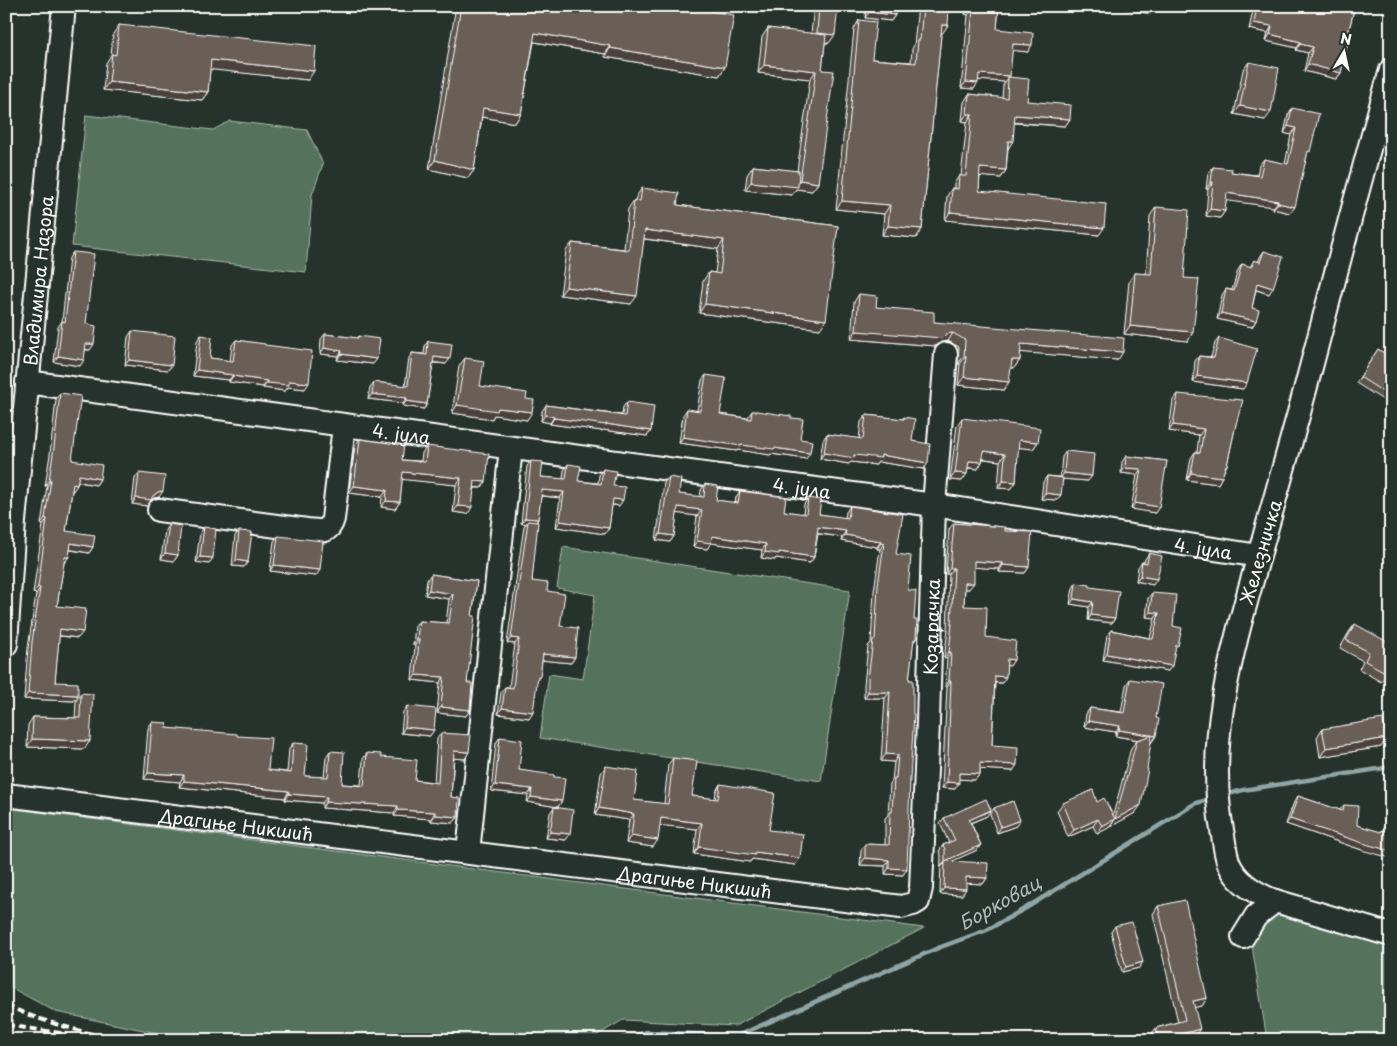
<svg xmlns="http://www.w3.org/2000/svg" width="1397" height="1046" font-family="'Playpen Sans',sans-serif">
<style>
.green{fill:#54735b;stroke:#aab9ad}
.lines{fill:none;stroke-linecap:round;stroke-linejoin:round}
.stream{stroke:#90a6a6;stroke-width:4.5}
.minor-casing{stroke:#fff;stroke-width:26}
.minor{stroke:#26332d;stroke-width:22}
.rail{stroke:#fff;stroke-width:4;stroke-dasharray:8 4;stroke-linecap:butt}
.wall{fill:#5c524b;stroke:#fff}
.shaded-wall{fill:#4b423d;stroke:#fff}
.building{fill:#6b5f57;stroke:#fff}
.labels{text-anchor:middle;dominant-baseline:central;stroke-width:5;stroke-linejoin:round;paint-order:stroke}
.street-label{font-size:18px;fill:#fff;stroke:#26332d}
.water-label{font-size:19px;font-style:italic;fill:#acbcbc;stroke:#26332d}
</style>
<rect width="100%" height="100%" fill="#26332d"/>
<filter id="ink" filterUnits="userSpaceOnUse"><feTurbulence type="fractalNoise" baseFrequency=".02" numOctaves="2"/><feDisplacementMap in="SourceGraphic" scale="10" xChannelSelector="R" yChannelSelector="G"/><feConvolveMatrix kernelMatrix="1 2 1 2 8 2 1 2 1" color-interpolation-filters="sRGB"/></filter>
<g filter="url(#ink)">
<path class="green" d="M 86,115 L 213,130 L 230,121 L 307,130 L 323,164 L 312,195 L 306,272 L 72,246 Z
M 563,547 L 850,590 L 821,781 L 540,738 L 549,674 L 583,679 L 595,595 L 557,588 Z
M 7,808 L 924,928 L 735,1026 L 623,1020 L 589,1040 L 191,1040 L 56,1012 L 6,985 Z
M 1275,908 L 1391,945 L 1391,1040 L 1267,1040 L 1251,940 Z"/>
<g class="lines">
<path class="stream" d="M 1225,795 L 1243,790 L 1391,767
M 614,1040 L 647,1032 L 737,1036 L 938,948 L 987,930 L 1026,908 L 1196,803 L 1212,799"/>
<defs>
<g id="minor">
<path d="M 1391,70 C 1359,182 1330,296 1300,409 C 1285,463 1270,517 1255,570 C 1231,654 1206,742 1222,830 C 1224,840 1225,854 1229,864 C 1237,882 1255,893 1272,900 L 1391,935"/>
<path id="s1" d="M 27,382 L 934,505 L 1259,556"/>
<path d="M 159,510 L 307,530 C 320,531 329,534 333,519 L 344,426"/>
<path id="s2" d="M 6,644 L 14,521 L 64,6"/>
<path id="s3" d="M 6,795 L 901,907 L 913,904 L 918,901 L 921,888 L 928,722 L 934,505 L 946,354"/>
<path d="M 468,852 L 511,448"/>
<path d="M 1243,937 L 1256,916 L 1275,901"/>
</g>
</defs>
<use href="#minor" class="minor-casing"/>
<use href="#minor" class="minor"/>
<path class="rail" d="M 6,1005 C 41,1022 78,1030 115,1040
M 6,1025 L 67,1034
M 6,1040 L 7,1040"/>
</g>
<path class="wall" d="M 456,6 L 682,6 L 725,67 L 719,76 L 605,57 L 605,54 L 534,42 L 521,114 L 515,123 L 482,117 L 474,170 L 468,178 L 429,169 Z
M 814,6 L 838,6 L 829,43 L 825,43 L 822,70 L 818,183 L 812,191 L 796,189 L 792,195 L 745,190 L 747,175 L 753,166 L 797,171 L 810,79 L 758,73 L 762,37 L 768,28 L 811,34 Z
M 866,6 L 896,6 L 895,15 L 891,21 L 865,18 Z
M 918,6 L 942,6 L 948,25 L 941,34 L 922,229 L 916,238 L 882,235 L 884,214 L 836,209 L 854,29 L 859,20 L 872,59 L 911,62 L 912,49 L 914,45 Z
M 966,6 L 999,6 L 997,29 L 1028,52 L 1012,50 L 1009,77 L 1027,101 L 1070,119 L 1065,126 L 1014,123 L 1008,149 L 1006,170 L 1001,178 L 980,176 L 979,191 L 1099,235 L 945,220 L 947,196 L 952,188 L 954,188 L 954,183 L 959,176 L 961,176 L 967,122 L 962,121 L 964,102 L 969,94 L 1002,98 L 1003,85 L 1005,82 L 978,80 L 974,89 L 961,88 L 968,15 L 965,14 Z
M 1254,6 L 1355,6 L 1346,41 L 1341,73 L 1336,79 L 1304,71 L 1308,53 L 1296,50 L 1297,48 L 1266,41 L 1268,33 L 1249,29 Z
M 119,25 L 308,80 L 210,69 L 208,92 L 202,100 L 103,90 L 106,63 L 111,55 L 113,34 Z
M 1249,62 L 1265,120 L 1234,114 L 1243,70 Z
M 1292,108 L 1307,156 L 1290,213 L 1273,209 L 1274,207 L 1226,200 L 1225,211 L 1220,218 L 1206,216 L 1208,189 L 1206,189 L 1208,173 L 1213,167 L 1231,172 L 1257,175 L 1259,165 L 1264,159 L 1285,164 L 1291,135 L 1284,133 L 1288,115 Z
M 642,188 L 677,205 L 838,226 L 820,329 L 699,313 L 703,281 L 709,272 L 715,273 L 718,249 L 644,239 L 631,304 L 560,295 L 566,251 L 572,243 L 624,249 L 628,209 L 634,200 L 635,201 L 636,197 Z
M 1156,207 L 1184,278 L 1193,332 L 1188,341 L 1124,334 L 1129,281 L 1135,273 L 1146,274 L 1150,216 Z
M 1264,251 L 1269,294 L 1256,290 L 1252,308 L 1256,321 L 1252,327 L 1217,319 L 1222,295 L 1226,289 L 1232,290 L 1238,270 L 1242,264 L 1250,267 L 1254,260 L 1258,262 L 1260,257 Z
M 73,252 L 90,350 L 85,350 L 80,366 L 54,362 L 58,327 L 62,321 L 69,258 Z
M 859,294 L 876,307 L 934,322 L 1118,360 L 1020,352 L 1020,360 L 1014,368 L 1011,368 L 1004,390 L 958,385 L 960,364 L 958,364 L 959,347 L 948,341 L 941,342 L 936,346 L 851,339 L 854,302 Z
M 132,331 L 172,365 L 168,370 L 125,365 L 128,337 Z
M 325,334 L 357,338 L 358,336 L 373,364 L 337,360 L 338,356 L 320,354 L 321,339 Z
M 201,335 L 210,358 L 230,361 L 232,345 L 236,340 L 265,345 L 305,389 L 288,387 L 285,391 L 263,388 L 263,387 L 229,382 L 229,380 L 193,376 L 197,341 Z
M 1219,338 L 1243,389 L 1193,382 L 1195,361 L 1199,356 L 1211,357 L 1215,343 Z
M 428,341 L 446,364 L 433,363 L 427,404 L 424,409 L 403,406 L 403,403 L 368,399 L 370,387 L 374,382 L 405,386 L 409,358 L 412,353 L 424,354 L 425,346 Z
M 1378,349 L 1391,358 L 1391,405 L 1356,383 Z
M 465,358 L 480,386 L 526,399 L 527,420 L 494,415 L 492,419 L 452,413 L 459,366 Z
M 706,375 L 720,414 L 748,418 L 748,417 L 752,411 L 791,418 L 800,439 L 806,459 L 771,454 L 770,455 L 738,450 L 737,451 L 679,443 L 683,415 L 687,409 L 697,411 L 702,380 Z
M 60,393 L 72,460 L 100,479 L 96,485 L 78,482 L 77,485 L 72,491 L 66,531 L 93,547 L 89,553 L 70,550 L 64,563 L 57,606 L 78,638 L 59,636 L 55,682 L 78,695 L 74,701 L 24,699 L 28,648 L 36,594 L 33,593 L 43,525 L 41,524 L 47,486 L 45,486 L 50,454 L 56,399 Z
M 1178,394 L 1236,424 L 1227,465 L 1218,484 L 1187,480 L 1191,458 L 1195,452 L 1197,452 L 1199,435 L 1169,431 L 1173,400 Z
M 627,402 L 651,431 L 647,436 L 603,430 L 602,431 L 550,424 L 550,423 L 541,421 L 542,411 L 546,405 L 622,415 L 623,407 Z
M 866,415 L 902,419 L 904,417 L 912,441 L 924,469 L 878,462 L 876,465 L 851,462 L 849,464 L 820,459 L 823,440 L 827,434 L 859,439 L 861,422 Z
M 962,418 L 1038,442 L 1033,449 L 1018,447 L 1016,482 L 1011,489 L 998,488 L 1000,461 L 983,459 L 978,469 L 968,468 L 962,481 L 950,480 L 957,425 Z
M 360,439 L 402,460 L 421,461 L 422,453 L 427,446 L 486,482 L 481,488 L 475,488 L 468,514 L 453,512 L 456,485 L 402,479 L 400,502 L 395,509 L 381,507 L 382,497 L 349,493 L 355,445 Z
M 1066,451 L 1088,481 L 1063,479 L 1057,500 L 1041,499 L 1043,482 L 1047,476 L 1060,477 L 1062,457 Z
M 1126,456 L 1167,461 L 1155,513 L 1131,509 L 1137,475 L 1121,473 L 1122,462 Z
M 531,461 L 541,477 L 563,479 L 564,470 L 568,464 L 578,481 L 598,483 L 599,475 L 603,469 L 613,486 L 619,506 L 612,505 L 609,528 L 605,534 L 556,527 L 560,498 L 541,496 L 538,519 L 537,522 L 532,581 L 547,591 L 560,626 L 575,657 L 571,663 L 542,660 L 540,676 L 537,681 L 529,718 L 498,714 L 501,692 L 505,687 L 509,687 L 515,644 L 507,643 L 524,526 L 526,524 L 521,523 L 527,466 Z
M 139,473 L 159,497 L 154,498 L 151,500 L 147,506 L 132,504 L 135,478 Z
M 669,477 L 679,494 L 700,497 L 701,490 L 705,484 L 716,500 L 735,503 L 736,497 L 740,491 L 784,511 L 803,514 L 804,504 L 808,498 L 819,514 L 845,518 L 846,512 L 850,506 L 896,554 L 908,590 L 914,620 L 916,639 L 913,643 L 909,680 L 903,875 L 885,874 L 885,866 L 860,865 L 861,850 L 865,844 L 885,845 L 885,818 L 888,815 L 890,784 L 892,781 L 894,762 L 881,761 L 885,698 L 864,698 L 864,685 L 868,646 L 871,643 L 874,591 L 880,549 L 877,549 L 877,547 L 841,541 L 842,537 L 818,534 L 814,557 L 810,563 L 776,558 L 775,560 L 761,558 L 762,550 L 711,543 L 707,549 L 693,547 L 697,516 L 677,513 L 674,536 L 670,542 L 656,540 L 664,483 Z
M 954,523 L 1005,531 L 1029,567 L 1025,573 L 999,572 L 999,569 L 974,567 L 969,589 L 965,589 L 964,606 L 986,637 L 1010,666 L 1007,665 L 1002,683 L 995,683 L 992,745 L 1013,771 L 980,769 L 980,774 L 975,780 L 959,779 L 955,789 L 942,788 L 947,687 L 945,687 L 947,658 L 944,658 L 948,630 L 947,630 L 949,574 L 946,574 L 949,529 Z
M 169,524 L 178,555 L 174,561 L 161,559 L 165,530 Z
M 204,527 L 209,564 L 196,562 L 200,533 Z
M 239,531 L 244,567 L 232,566 L 235,536 Z
M 278,536 L 316,576 L 270,571 L 274,541 Z
M 1149,553 L 1153,585 L 1136,581 L 1138,567 L 1142,562 L 1144,562 L 1145,559 Z
M 431,574 L 477,581 L 472,616 L 467,683 L 466,716 L 437,713 L 440,683 L 412,680 L 415,645 L 413,645 L 415,626 L 419,621 L 446,623 L 449,599 L 425,595 L 427,580 Z
M 1076,583 L 1090,587 L 1115,618 L 1112,623 L 1088,620 L 1089,607 L 1070,604 L 1073,588 Z
M 1152,593 L 1173,626 L 1174,651 L 1168,671 L 1103,660 L 1107,635 L 1111,630 L 1150,638 L 1155,618 L 1146,617 L 1148,598 Z
M 1355,624 L 1387,673 L 1381,682 L 1359,669 L 1363,661 L 1340,648 L 1349,632 Z
M 1130,679 L 1152,742 L 1151,742 L 1135,813 L 1097,834 L 1093,826 L 1068,837 L 1057,811 L 1063,803 L 1097,802 L 1113,815 L 1131,748 L 1137,740 L 1138,740 L 1115,736 L 1116,732 L 1084,727 L 1086,714 L 1090,708 L 1121,712 L 1126,685 Z
M 81,693 L 90,741 L 84,749 L 27,747 L 28,725 L 33,717 L 75,718 L 76,701 Z
M 407,706 L 430,736 L 401,733 L 403,712 Z
M 152,722 L 166,728 L 237,736 L 268,770 L 287,772 L 289,749 L 293,743 L 305,776 L 324,777 L 326,757 L 330,751 L 342,784 L 361,785 L 363,759 L 367,753 L 381,757 L 415,780 L 434,782 L 437,739 L 441,733 L 465,759 L 454,758 L 451,797 L 458,817 L 453,823 L 431,821 L 431,819 L 394,816 L 394,813 L 322,808 L 322,803 L 285,800 L 285,798 L 179,787 L 180,782 L 144,779 L 148,728 Z
M 1322,729 L 1381,747 L 1320,757 L 1317,737 Z
M 500,737 L 519,770 L 554,777 L 558,807 L 527,802 L 528,795 L 491,791 L 496,743 Z
M 673,758 L 692,796 L 715,799 L 716,791 L 720,784 L 800,858 L 795,865 L 752,859 L 750,862 L 694,854 L 697,829 L 660,825 L 653,847 L 626,843 L 629,820 L 595,815 L 601,773 L 606,766 L 634,800 L 664,804 L 668,765 Z
M 1298,796 L 1340,810 L 1344,805 L 1357,825 L 1380,832 L 1382,830 L 1391,833 L 1365,851 L 1286,824 L 1294,802 Z
M 554,807 L 566,840 L 546,838 L 550,813 Z
M 994,808 L 1016,826 L 997,833 L 990,814 Z
M 987,816 L 971,823 L 981,845 L 977,850 L 952,861 L 987,878 L 983,884 L 966,883 L 962,895 L 940,894 L 941,855 L 939,851 L 943,845 L 949,843 L 940,823 L 944,818 Z
M 1158,906 L 1207,998 L 1202,1006 L 1194,1007 L 1194,1037 L 1185,1040 L 1151,1040 L 1150,1036 L 1156,1028 L 1178,1022 L 1153,914 Z
M 1115,926 L 1139,968 L 1122,972 L 1111,932 Z"/>
<path class="shaded-wall" d="M 1124,6 L 1140,6 L 1154,9 L 1150,14 L 1123,8 Z
M 970,8 L 973,9 L 968,15 L 965,14 Z
M 869,12 L 895,15 L 891,21 L 865,18 Z
M 1254,23 L 1272,26 L 1268,33 L 1249,29 Z
M 942,25 L 948,25 L 942,34 L 936,33 Z
M 535,33 L 611,46 L 605,54 L 529,41 Z
M 817,33 L 835,35 L 829,43 L 811,41 Z
M 1270,34 L 1301,42 L 1297,48 L 1266,41 Z
M 1013,44 L 1032,45 L 1028,52 L 1008,50 Z
M 1300,44 L 1313,47 L 1308,53 L 1296,50 Z
M 610,48 L 725,67 L 719,76 L 605,57 Z
M 211,60 L 314,71 L 308,80 L 205,69 Z
M 1308,64 L 1341,73 L 1336,79 L 1304,71 Z
M 764,65 L 816,71 L 810,79 L 758,73 Z
M 979,74 L 1010,76 L 1005,82 L 975,80 Z
M 109,82 L 208,92 L 202,100 L 103,90 Z
M 966,82 L 978,83 L 974,89 L 961,88 Z
M 1240,106 L 1271,112 L 1265,120 L 1234,114 Z
M 483,108 L 521,114 L 515,123 L 477,116 Z
M 967,114 L 972,114 L 967,122 L 962,121 Z
M 1015,115 L 1070,119 L 1065,126 L 1010,122 Z
M 1288,126 L 1296,128 L 1291,135 L 1284,133 Z
M 1008,141 L 1013,141 L 1008,149 Z
M 435,160 L 474,170 L 468,178 L 429,169 Z
M 980,168 L 1006,170 L 1001,178 L 975,176 Z
M 800,180 L 818,183 L 812,191 L 796,189 L 792,195 L 745,190 L 751,182 L 796,186 Z
M 1211,182 L 1213,182 L 1208,189 L 1206,189 Z
M 1227,193 L 1278,201 L 1274,207 L 1222,200 Z
M 842,201 L 890,205 L 884,214 L 836,209 Z
M 1278,203 L 1295,207 L 1290,213 L 1273,209 Z
M 1210,209 L 1225,211 L 1220,218 L 1206,216 Z
M 950,212 L 1104,228 L 1099,235 L 945,220 Z
M 888,226 L 922,229 L 916,238 L 882,235 Z
M 645,230 L 724,240 L 718,249 L 639,238 Z
M 1257,283 L 1273,288 L 1269,294 L 1254,289 Z
M 566,287 L 637,296 L 631,304 L 560,295 Z
M 705,304 L 826,320 L 820,329 L 699,313 Z
M 1221,313 L 1256,321 L 1252,327 L 1217,319 Z
M 1130,326 L 1193,332 L 1188,341 L 1124,334 Z
M 856,331 L 946,334 L 953,333 L 948,341 L 941,342 L 936,346 L 851,339 Z
M 86,344 L 94,344 L 90,350 L 82,349 Z
M 1021,344 L 1123,352 L 1118,360 L 1015,352 Z
M 324,348 L 342,351 L 338,356 L 320,354 Z
M 341,354 L 377,359 L 373,364 L 337,360 Z
M 58,356 L 84,360 L 80,366 L 54,362 Z
M 964,356 L 966,356 L 960,364 L 958,364 Z
M 434,357 L 450,359 L 446,364 L 430,362 Z
M 129,360 L 172,365 L 168,370 L 125,365 Z
M 1012,360 L 1020,360 L 1014,368 L 1006,367 Z
M 197,370 L 233,375 L 229,380 L 193,376 Z
M 233,376 L 267,381 L 263,387 L 229,382 Z
M 1197,376 L 1247,383 L 1243,389 L 1193,382 Z
M 964,377 L 1009,382 L 1004,390 L 958,385 Z
M 289,381 L 309,383 L 305,389 L 288,387 L 285,391 L 263,388 L 267,383 Z
M 372,394 L 407,398 L 403,403 L 368,399 Z
M 406,401 L 427,404 L 424,409 L 403,406 Z
M 457,405 L 498,408 L 532,412 L 527,420 L 494,415 L 492,419 L 452,413 Z
M 545,415 L 554,417 L 550,423 L 541,421 Z
M 554,418 L 606,424 L 651,431 L 647,436 L 603,430 L 602,431 L 550,424 Z
M 1173,425 L 1204,429 L 1199,435 L 1169,431 Z
M 683,437 L 741,445 L 774,448 L 810,453 L 806,459 L 771,454 L 770,455 L 738,450 L 737,451 L 679,443 Z
M 1019,440 L 1038,442 L 1033,449 L 1014,447 Z
M 984,451 L 1005,454 L 1000,461 L 979,458 Z
M 824,453 L 854,455 L 881,455 L 928,463 L 924,469 L 878,462 L 876,465 L 851,462 L 849,464 L 820,459 Z
M 969,461 L 982,462 L 978,469 L 964,467 Z
M 1125,468 L 1141,469 L 1137,475 L 1121,473 Z
M 403,472 L 461,478 L 456,485 L 398,479 Z
M 955,473 L 967,474 L 962,481 L 950,480 Z
M 1064,473 L 1092,476 L 1088,481 L 1060,479 Z
M 1191,473 L 1222,477 L 1218,484 L 1187,480 Z
M 79,475 L 100,479 L 96,485 L 75,481 Z
M 49,480 L 51,480 L 47,486 L 45,486 Z
M 475,481 L 486,482 L 481,488 L 471,487 Z
M 1003,481 L 1016,482 L 1011,489 L 998,488 Z
M 73,484 L 77,485 L 73,491 L 69,490 Z
M 354,486 L 387,490 L 382,497 L 349,493 Z
M 542,490 L 564,492 L 560,498 L 538,495 Z
M 163,491 L 159,497 L 154,498 L 151,500 L 147,506 L 132,504 L 136,498 L 153,496 L 158,492 Z
M 1045,493 L 1061,495 L 1057,500 L 1041,499 Z
M 613,499 L 623,500 L 619,506 L 609,504 Z
M 386,501 L 400,502 L 395,509 L 381,507 Z
M 1135,503 L 1159,507 L 1155,513 L 1131,509 Z
M 458,506 L 472,507 L 468,514 L 453,512 Z
M 678,507 L 702,510 L 697,516 L 674,513 Z
M 45,518 L 47,519 L 43,525 L 41,524 Z
M 525,518 L 538,519 L 534,525 L 528,521 L 526,524 L 521,523 Z
M 560,521 L 609,528 L 605,534 L 556,527 Z
M 818,527 L 846,531 L 842,537 L 814,533 Z
M 660,534 L 674,536 L 670,542 L 656,540 Z
M 845,535 L 881,541 L 877,547 L 841,541 Z
M 712,536 L 766,544 L 762,550 L 711,543 L 707,549 L 693,547 L 697,541 Z
M 71,543 L 93,547 L 89,553 L 67,549 Z
M 881,543 L 884,543 L 880,549 L 877,549 Z
M 765,552 L 779,552 L 814,557 L 810,563 L 776,558 L 775,560 L 761,558 Z
M 165,553 L 178,555 L 174,561 L 161,559 Z
M 65,557 L 69,557 L 64,563 L 61,563 Z
M 200,557 L 213,558 L 209,564 L 196,562 Z
M 236,560 L 248,562 L 244,567 L 232,566 Z
M 974,561 L 1003,563 L 999,569 L 970,567 Z
M 274,565 L 320,570 L 316,576 L 270,571 Z
M 1003,565 L 1029,567 L 1025,573 L 999,572 Z
M 950,568 L 954,568 L 949,574 L 946,574 Z
M 1140,576 L 1157,579 L 1153,585 L 1136,581 Z
M 965,583 L 974,583 L 969,589 L 961,589 Z
M 38,587 L 40,588 L 36,594 L 33,593 Z
M 429,590 L 453,594 L 449,599 L 425,595 Z
M 1074,599 L 1093,602 L 1089,607 L 1070,604 Z
M 1150,612 L 1159,613 L 1155,618 L 1146,617 Z
M 1091,615 L 1115,618 L 1112,623 L 1088,620 Z
M 60,629 L 83,632 L 78,638 L 55,635 Z
M 511,638 L 519,639 L 515,644 L 507,643 Z
M 417,639 L 419,639 L 415,645 L 413,645 Z
M 949,652 L 951,652 L 947,658 L 944,658 Z
M 543,654 L 575,657 L 571,663 L 539,660 Z
M 1107,654 L 1172,666 L 1168,671 L 1103,660 Z
M 1007,659 L 1014,660 L 1010,666 L 1003,665 Z
M 416,675 L 444,677 L 440,683 L 412,680 Z
M 995,676 L 1006,677 L 1002,683 L 991,682 Z
M 949,681 L 951,681 L 947,687 L 945,687 Z
M 868,692 L 890,692 L 885,698 L 864,698 Z
M 28,693 L 78,695 L 74,701 L 24,699 Z
M 441,707 L 470,710 L 466,716 L 437,713 Z
M 502,708 L 533,712 L 529,718 L 498,714 Z
M 1088,721 L 1120,726 L 1116,732 L 1084,727 Z
M 405,727 L 434,730 L 430,736 L 401,733 Z
M 1119,730 L 1156,736 L 1152,742 L 1115,736 Z
M 1387,738 L 1381,747 L 1320,757 L 1326,748 Z
M 32,739 L 90,741 L 84,749 L 27,747 Z
M 454,751 L 469,752 L 465,759 L 450,758 Z
M 886,754 L 898,755 L 894,762 L 881,761 Z
M 980,763 L 1017,765 L 1013,771 L 976,769 Z
M 148,773 L 184,775 L 180,782 L 144,779 Z
M 959,773 L 980,774 L 975,780 L 955,779 Z
M 184,781 L 289,791 L 285,798 L 179,787 Z
M 947,782 L 959,783 L 955,789 L 942,788 Z
M 495,785 L 532,789 L 528,795 L 491,791 Z
M 289,794 L 327,797 L 322,803 L 285,800 Z
M 531,797 L 562,801 L 558,807 L 527,802 Z
M 326,802 L 398,806 L 394,813 L 322,808 Z
M 1141,805 L 1135,813 L 1110,827 L 1115,819 Z
M 599,808 L 634,814 L 629,820 L 595,815 Z
M 398,810 L 435,812 L 431,819 L 394,816 Z
M 991,810 L 987,816 L 965,825 L 969,820 Z
M 435,815 L 458,817 L 453,823 L 431,821 Z
M 661,818 L 702,823 L 697,829 L 656,825 Z
M 1098,819 L 1093,826 L 1068,837 L 1074,830 Z
M 1115,819 L 1110,827 L 1097,834 L 1102,826 Z
M 1290,819 L 1391,851 L 1391,858 L 1365,851 L 1286,824 Z
M 1020,820 L 1016,826 L 997,833 L 1001,827 Z
M 550,832 L 570,834 L 566,840 L 546,838 Z
M 631,836 L 658,840 L 653,847 L 626,843 Z
M 981,845 L 977,850 L 944,865 L 945,861 L 941,867 L 945,861 Z
M 699,847 L 755,852 L 800,858 L 795,865 L 752,859 L 750,862 L 694,854 Z
M 865,858 L 889,860 L 885,866 L 860,865 Z
M 889,868 L 907,869 L 903,875 L 885,874 Z
M 966,877 L 987,878 L 983,884 L 962,883 Z
M 944,888 L 966,889 L 962,895 L 940,894 Z
M 1143,962 L 1139,968 L 1122,972 L 1126,967 Z
M 1207,998 L 1202,1006 L 1187,1009 L 1193,1001 Z
M 1200,1029 L 1194,1037 L 1185,1040 L 1159,1040 Z"/>
<path class="building" d="M 461,6 L 682,6 L 734,15 L 725,67 L 610,48 L 611,46 L 535,33 L 521,114 L 483,108 L 474,170 L 435,160 Z
M 819,6 L 838,6 L 835,35 L 817,33 Z
M 869,6 L 896,6 L 895,15 L 869,12 Z
M 923,6 L 942,6 L 942,7 L 949,8 L 948,25 L 942,25 L 922,229 L 888,226 L 890,205 L 842,201 L 859,20 L 876,22 L 872,59 L 916,63 L 918,40 L 920,40 Z
M 970,6 L 999,6 L 997,29 L 1033,33 L 1032,45 L 1013,44 L 1010,76 L 979,74 L 978,83 L 966,82 L 973,9 L 970,8 Z
M 1140,6 L 1154,6 L 1154,9 Z
M 1257,6 L 1355,6 L 1346,41 L 1348,42 L 1341,73 L 1308,64 L 1313,47 L 1300,44 L 1301,42 L 1270,34 L 1272,26 L 1254,23 Z
M 119,25 L 316,46 L 314,71 L 211,60 L 208,92 L 109,82 L 112,54 L 116,55 Z
M 768,28 L 826,35 L 822,70 L 834,71 L 818,183 L 800,180 L 816,71 L 764,65 Z
M 1249,62 L 1279,68 L 1271,112 L 1240,106 Z
M 1008,77 L 1029,79 L 1027,101 L 1071,105 L 1070,119 L 1015,115 L 1013,141 L 1008,141 L 1006,170 L 980,168 L 979,191 L 1106,204 L 1104,228 L 950,212 L 952,188 L 958,189 L 959,176 L 966,176 L 972,114 L 967,114 L 969,94 L 1007,98 Z
M 1292,108 L 1319,114 L 1310,152 L 1308,151 L 1295,207 L 1278,203 L 1278,201 L 1227,193 L 1225,211 L 1210,209 L 1213,182 L 1211,182 L 1213,167 L 1232,169 L 1231,172 L 1260,176 L 1264,159 L 1288,164 L 1296,128 L 1288,126 Z
M 753,166 L 799,171 L 798,187 L 751,182 Z
M 642,188 L 679,193 L 677,205 L 838,226 L 826,320 L 705,304 L 709,272 L 720,274 L 724,240 L 645,230 L 637,296 L 566,287 L 572,243 L 629,250 L 634,200 L 640,201 Z
M 1156,207 L 1189,210 L 1184,278 L 1199,279 L 1193,332 L 1130,326 L 1135,273 L 1151,274 Z
M 1264,251 L 1283,257 L 1273,288 L 1257,283 L 1252,308 L 1259,310 L 1256,321 L 1221,313 L 1226,289 L 1234,291 L 1242,264 L 1252,267 L 1254,260 L 1260,262 Z
M 73,252 L 94,254 L 86,324 L 96,326 L 94,344 L 86,344 L 84,360 L 58,356 L 62,321 L 65,322 Z
M 859,294 L 877,296 L 876,307 L 934,312 L 934,322 L 1124,338 L 1123,352 L 1021,344 L 1020,360 L 1012,360 L 1009,382 L 964,377 L 966,356 L 964,356 L 965,340 L 953,333 L 946,334 L 942,338 L 856,331 Z
M 132,331 L 175,336 L 172,365 L 129,360 Z
M 325,334 L 358,338 L 358,336 L 380,339 L 377,359 L 341,354 L 342,351 L 324,348 Z
M 201,335 L 212,337 L 210,358 L 233,361 L 236,340 L 265,344 L 265,345 L 312,351 L 309,383 L 289,381 L 289,385 L 267,383 L 267,381 L 233,376 L 233,375 L 197,370 Z
M 1219,338 L 1257,349 L 1247,383 L 1197,376 L 1199,356 L 1214,358 Z
M 428,341 L 452,344 L 450,359 L 434,357 L 427,404 L 406,401 L 407,398 L 372,394 L 374,382 L 408,386 L 412,353 L 427,355 Z
M 1378,349 L 1391,358 L 1391,397 L 1360,377 Z
M 465,358 L 484,361 L 480,386 L 527,393 L 526,399 L 534,400 L 532,412 L 498,408 L 497,411 L 457,405 Z
M 706,375 L 726,378 L 720,414 L 751,419 L 752,411 L 757,411 L 791,416 L 791,418 L 803,419 L 800,439 L 812,441 L 810,453 L 774,448 L 774,449 L 741,445 L 741,446 L 683,437 L 687,409 L 700,411 Z
M 60,393 L 81,396 L 72,460 L 102,465 L 100,479 L 79,475 L 77,485 L 73,484 L 66,531 L 95,535 L 93,547 L 71,543 L 69,557 L 65,557 L 57,606 L 86,609 L 83,632 L 60,629 L 55,682 L 78,683 L 78,695 L 28,693 L 32,642 L 40,588 L 38,587 L 47,519 L 45,518 L 51,480 L 49,480 L 54,448 Z
M 1178,394 L 1243,400 L 1236,424 L 1227,465 L 1226,465 L 1222,477 L 1191,473 L 1195,452 L 1200,453 L 1204,429 L 1173,425 Z
M 627,402 L 654,406 L 651,431 L 606,424 L 606,425 L 554,418 L 554,417 L 545,415 L 546,405 L 625,416 Z
M 866,415 L 904,419 L 904,417 L 915,419 L 912,441 L 930,444 L 928,463 L 881,455 L 881,458 L 854,455 L 854,458 L 824,453 L 827,434 L 863,439 Z
M 962,418 L 1040,428 L 1038,442 L 1019,440 L 1016,482 L 1003,481 L 1005,454 L 984,451 L 982,462 L 969,461 L 967,474 L 955,473 Z
M 360,439 L 404,445 L 402,460 L 425,462 L 427,446 L 489,454 L 486,482 L 475,481 L 472,507 L 458,506 L 461,478 L 403,472 L 400,502 L 386,501 L 387,490 L 354,486 Z
M 1066,451 L 1094,454 L 1092,476 L 1064,473 Z
M 1126,456 L 1167,461 L 1159,507 L 1135,503 L 1141,469 L 1125,468 Z
M 531,461 L 543,462 L 541,477 L 566,479 L 568,464 L 581,466 L 578,481 L 601,484 L 603,469 L 616,471 L 613,486 L 625,487 L 623,500 L 613,499 L 609,528 L 560,521 L 564,492 L 542,490 L 538,519 L 525,518 Z
M 139,473 L 165,476 L 163,491 L 158,492 L 153,496 L 151,500 L 136,498 Z
M 1047,476 L 1063,478 L 1061,495 L 1045,493 Z
M 669,477 L 681,479 L 679,494 L 704,497 L 705,484 L 718,486 L 716,500 L 738,503 L 740,491 L 786,497 L 784,511 L 806,514 L 808,498 L 821,500 L 819,514 L 848,518 L 850,506 L 903,514 L 896,554 L 911,556 L 908,590 L 916,591 L 914,620 L 917,620 L 916,639 L 914,639 L 909,680 L 913,680 L 913,714 L 914,714 L 910,779 L 907,869 L 889,868 L 889,860 L 865,858 L 865,844 L 889,845 L 890,812 L 892,812 L 894,778 L 896,778 L 898,755 L 886,754 L 890,692 L 868,692 L 868,679 L 873,640 L 875,640 L 878,585 L 884,543 L 881,543 L 881,541 L 845,535 L 846,531 L 818,527 L 814,557 L 779,552 L 779,554 L 765,552 L 766,544 L 712,536 L 711,543 L 697,541 L 702,510 L 678,507 L 674,536 L 660,534 Z
M 528,521 L 538,522 L 532,581 L 548,583 L 547,591 L 565,594 L 560,626 L 578,628 L 575,657 L 543,654 L 540,676 L 538,676 L 533,712 L 502,708 L 505,687 L 513,688 L 519,639 L 511,638 Z
M 954,523 L 1005,527 L 1005,531 L 1032,532 L 1029,567 L 1003,565 L 1003,563 L 974,561 L 974,583 L 965,583 L 964,606 L 987,607 L 986,637 L 1016,641 L 1014,660 L 1007,659 L 1006,677 L 995,676 L 992,745 L 1018,747 L 1017,765 L 980,763 L 980,774 L 959,773 L 959,783 L 947,782 L 951,681 L 949,681 L 951,652 L 949,652 L 952,624 L 951,624 L 954,568 L 950,568 Z
M 169,524 L 181,526 L 178,555 L 165,553 Z
M 204,527 L 216,529 L 213,558 L 200,557 Z
M 239,531 L 252,532 L 248,562 L 236,560 Z
M 278,536 L 323,541 L 320,570 L 274,565 Z
M 1149,553 L 1162,556 L 1157,579 L 1140,576 L 1142,562 L 1147,563 Z
M 431,574 L 477,581 L 472,616 L 475,616 L 467,683 L 472,683 L 470,710 L 441,707 L 444,677 L 416,675 L 419,639 L 417,639 L 419,621 L 449,623 L 453,594 L 429,590 Z
M 1076,583 L 1090,585 L 1090,587 L 1119,591 L 1115,618 L 1091,615 L 1093,602 L 1074,599 Z
M 1152,593 L 1176,595 L 1173,626 L 1182,628 L 1178,646 L 1176,645 L 1172,666 L 1107,654 L 1111,630 L 1153,639 L 1159,613 L 1150,612 Z
M 1355,624 L 1391,644 L 1391,666 L 1387,673 L 1365,661 L 1369,652 L 1346,640 Z
M 1130,679 L 1162,684 L 1156,718 L 1159,719 L 1156,736 L 1119,730 L 1120,726 L 1088,721 L 1090,708 L 1124,713 Z
M 81,693 L 93,694 L 90,741 L 32,739 L 33,717 L 80,718 Z
M 407,706 L 436,709 L 434,730 L 405,727 Z
M 1383,719 L 1387,738 L 1326,748 L 1322,729 Z
M 152,722 L 167,723 L 166,728 L 237,734 L 237,736 L 271,738 L 268,770 L 291,773 L 293,743 L 308,744 L 305,776 L 328,777 L 330,751 L 344,752 L 342,784 L 364,786 L 367,753 L 381,754 L 381,757 L 417,760 L 415,780 L 438,783 L 441,733 L 471,735 L 469,752 L 454,751 L 451,797 L 459,798 L 458,817 L 435,815 L 435,812 L 398,810 L 398,806 L 326,802 L 327,797 L 289,794 L 289,791 L 184,781 L 184,775 L 148,773 Z
M 1152,735 L 1147,769 L 1148,769 L 1141,805 L 1115,819 L 1137,740 Z
M 500,737 L 522,740 L 519,770 L 554,775 L 554,777 L 565,778 L 562,801 L 531,797 L 532,789 L 495,785 Z
M 673,758 L 697,761 L 692,796 L 718,799 L 720,784 L 775,793 L 769,830 L 803,834 L 800,858 L 755,852 L 755,855 L 699,847 L 702,823 L 661,818 L 658,840 L 631,836 L 634,814 L 599,808 L 606,766 L 638,771 L 634,800 L 668,804 Z
M 1093,790 L 1097,802 L 1104,798 L 1115,819 L 1102,826 L 1098,819 L 1074,830 L 1063,803 Z
M 1298,796 L 1343,811 L 1344,805 L 1358,806 L 1357,825 L 1381,832 L 1382,830 L 1391,833 L 1391,851 L 1369,845 L 1290,819 Z
M 986,799 L 991,810 L 969,820 L 981,845 L 945,861 L 945,849 L 943,845 L 955,840 L 944,818 Z
M 1013,801 L 1020,820 L 1001,827 L 994,808 Z
M 554,807 L 573,810 L 570,834 L 550,832 Z
M 945,861 L 988,863 L 987,878 L 966,877 L 966,889 L 944,888 Z
M 1185,900 L 1207,998 L 1193,1001 L 1200,1029 L 1159,1040 L 1156,1028 L 1185,1020 L 1158,906 Z
M 1132,922 L 1143,962 L 1126,967 L 1115,926 Z
M 728,1037 L 747,1040 L 728,1040 Z"/>
</g>
<g class="labels">
<g class="street-label">
<text stroke="none"><textPath href="#s2" startOffset="365">Владимира Назора</textPath></text>
<text stroke="none"><textPath href="#s1" startOffset="378">4. јула</textPath></text>
<text stroke="none"><textPath href="#s1" startOffset="782">4. јула</textPath></text>
<text stroke="none"><textPath href="#s1" startOffset="1188">4. јула</textPath></text>
<text transform="translate(1260 552) rotate(-74)">Железничка</text>
<text stroke="none"><textPath href="#s3" startOffset="1195">Козарачка</textPath></text>
<text stroke="none"><textPath href="#s3" startOffset="232">Драгиње Никшић</textPath></text>
<text stroke="none"><textPath href="#s3" startOffset="694">Драгиње Никшић</textPath></text>
</g>
<g class="water-label">
<text transform="translate(999 902) rotate(-29)">Борковац</text>
</g>
</g>
<rect width="1397" height="1046" fill="none" stroke="#26332d" stroke-width="25"/>
<rect x="12" y="12" width="1372" height="1021" fill="none" stroke="#fff" stroke-width="2" filter="url(#ink)"/>
<g transform="translate(1344 52) rotate(9)" stroke="#26332d" stroke-width="4" paint-order="stroke">
<path d="M0-4L9 19L0 12L-9 19Z" fill="#ffffff"/>
<text y="-8" font-size="14" font-weight="bold" text-anchor="middle" fill="#ffffff">N</text>
</g>
</svg>
